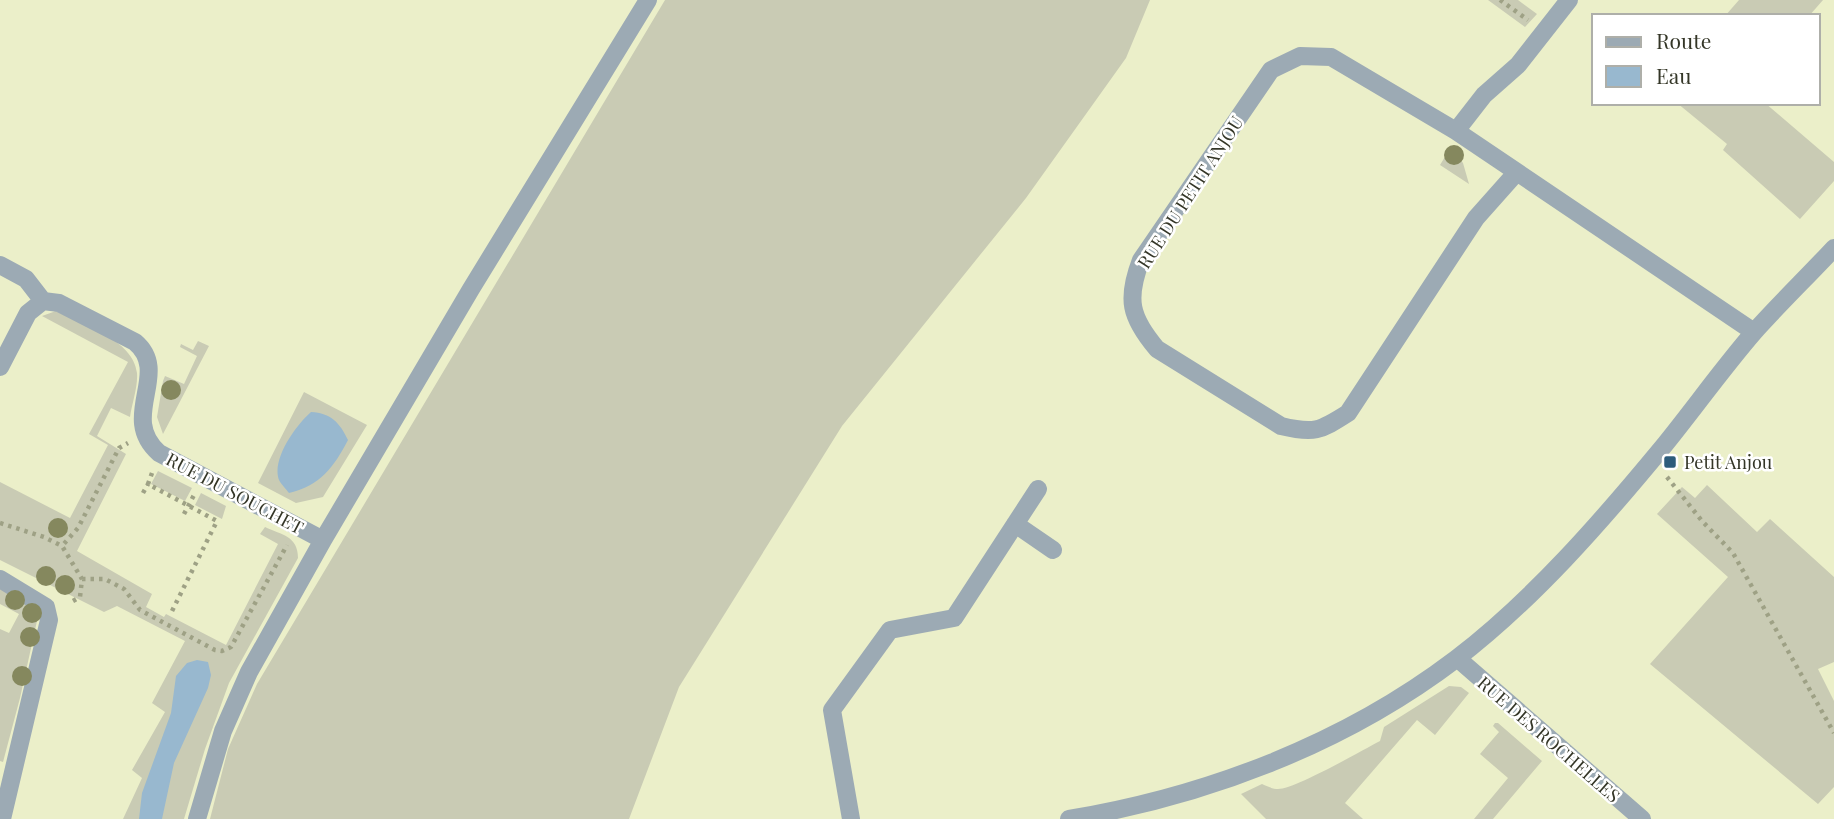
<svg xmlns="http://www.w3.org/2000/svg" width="1834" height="819" font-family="'Playfair Display',serif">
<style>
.grass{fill:#c9cbb4}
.water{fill:#98b8cf}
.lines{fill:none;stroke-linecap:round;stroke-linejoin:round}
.path{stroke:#9ea185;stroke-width:4.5;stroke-dasharray:3.5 5;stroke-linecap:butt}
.minor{stroke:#9caab4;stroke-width:18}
.tree{fill:#85885e}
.poi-dot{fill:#2d5c7b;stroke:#fff;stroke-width:2.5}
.labels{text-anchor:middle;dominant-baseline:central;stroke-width:5;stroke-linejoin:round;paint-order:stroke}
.street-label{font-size:18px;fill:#343627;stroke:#fff}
.poi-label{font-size:18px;fill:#343627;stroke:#fff;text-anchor:start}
</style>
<rect width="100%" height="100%" fill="#ebefc9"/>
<path class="grass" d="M 665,0 L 1150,0 L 1126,58 L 1026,198 L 842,426 L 679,687 L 629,819 L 210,819 L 228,749 L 257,684 Z
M 1488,0 L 1518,0 L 1537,14 L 1525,27 Z
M 1739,0 L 1823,0 L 1809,16 L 1725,16 Z
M 1677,103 L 1765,103 L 1834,162 L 1834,181 L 1800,219 L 1723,150 L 1727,144 Z
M 1451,147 L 1463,163 L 1469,184 L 1440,165 Z
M 56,311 C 82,324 134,340 137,373 C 138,387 132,403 130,417 L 111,408 L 97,436 L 126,454 L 77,551 L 152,594 L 146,607 L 164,617 L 166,614 L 226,645 L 278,544 L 260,534 L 265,527 C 282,535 298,536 298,558 L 229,683 L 205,749 L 184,819 L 123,819 L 142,778 L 132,770 L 165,712 L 152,703 L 185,641 L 117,606 L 104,612 L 0,560 L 0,482 L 70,518 L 108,445 L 89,434 L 128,362 L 42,316 Z
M 198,341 L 209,346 L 163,434 L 157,417 L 163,381 L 165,376 L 184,384 L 197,356 L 180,347 L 181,344 L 193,350 Z
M 304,392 L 367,425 L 323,497 L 296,503 L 258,483 Z
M 158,471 L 192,488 L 185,501 L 151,484 Z
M 1707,485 L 1757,532 L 1770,519 L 1834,577 L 1834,662 L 1818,669 L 1834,701 L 1834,787 L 1818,804 L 1650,664 L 1728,577 L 1657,514 L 1682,487 L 1695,498 Z
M 201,493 L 226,506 L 222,519 L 195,505 Z
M 0,587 C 15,597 33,603 37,621 L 20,698 L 3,762 L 0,761 L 0,629 L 9,633 L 19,614 L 0,604 Z
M 1449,686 L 1461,687 L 1469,693 L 1435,735 L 1417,720 L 1345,803 L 1363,819 L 1266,819 L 1241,794 L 1262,784 C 1266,786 1273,789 1278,789 C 1295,789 1361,751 1380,741 L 1384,727 Z
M 1495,723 L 1498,723 L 1542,761 L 1493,819 L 1474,819 L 1508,778 L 1480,754 L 1499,732 L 1493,726 Z"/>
<path class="water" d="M 311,412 C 331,413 340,423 348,440 C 334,467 320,486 289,493 C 286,489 281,484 279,480 C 271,459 297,424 311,412 Z
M 197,660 L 208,662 L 211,675 L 208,688 L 174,763 L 162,819 L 139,819 L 142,793 L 171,713 L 176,676 L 187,663 Z"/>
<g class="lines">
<path class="path" d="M 1500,0 L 1528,20
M 152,473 L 148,484 L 217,521 L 172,611
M 1667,477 L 1702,521 L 1733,553 L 1834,733
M 143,493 L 148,484
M 184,514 L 194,495
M 0,523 L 44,537 L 62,546
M 82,579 L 105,579 L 124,589 L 140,610 L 215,650 L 222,651 L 231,647 L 287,545
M 73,601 L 80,597 L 82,579 L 62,546 L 78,528 L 119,448 L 128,443"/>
<path class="minor" d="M 1569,0 L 1518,65 L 1484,95 L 1456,131 L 1754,332
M 1456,131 L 1331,57 L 1300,56 L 1271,70 L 1141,260 C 1126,299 1130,317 1157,349 L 1281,426 C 1314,434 1320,431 1348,413 L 1476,218 L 1516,173
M 0,265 L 26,279 L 43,301
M 0,367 L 28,313 L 43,301 L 59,303 L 135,342 C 172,373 118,417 159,453 L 323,540
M 1015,524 L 1053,550
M 0,579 L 46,607 L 49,620 L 2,819
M 1457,658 L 1642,819
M 197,819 L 223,731 L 249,672 L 323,540 L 471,289 L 648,0
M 851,819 L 832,710 L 890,630 L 954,618 L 1038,489
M 1069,819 C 1207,796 1344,744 1456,659 C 1533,600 1600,523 1662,448 C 1693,410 1722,369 1754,332 C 1780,303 1808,276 1834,248"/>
</g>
<g class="tree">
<circle cx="1454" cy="155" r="10"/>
<circle cx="171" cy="390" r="10"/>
<circle cx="58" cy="528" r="10"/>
<circle cx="46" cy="576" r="10"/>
<circle cx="65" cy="585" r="10"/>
<circle cx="15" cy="600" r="10"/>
<circle cx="32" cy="613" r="10"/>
<circle cx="30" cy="637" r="10"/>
<circle cx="22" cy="676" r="10"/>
</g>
<rect class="poi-dot" x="1663" y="455" width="14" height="14" rx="3.5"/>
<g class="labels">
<g class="street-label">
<text transform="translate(1190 192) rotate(-57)">RUE DU PETIT ANJOU</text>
<text transform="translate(235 493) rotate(28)">RUE DU SOUCHET</text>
<text transform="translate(1549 739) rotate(41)">RUE DES ROCHELLES</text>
</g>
<g class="poi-label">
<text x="1684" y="462">Petit Anjou</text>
</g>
</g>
<rect x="1592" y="14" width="228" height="91" fill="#ffffff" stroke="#aeafa9" stroke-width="2"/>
<rect x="1606" y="37" width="35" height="10" fill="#9caab4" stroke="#aeafa9" stroke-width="2"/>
<text x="1656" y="49" font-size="21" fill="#343627">Route</text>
<rect x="1606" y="66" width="35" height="21" fill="#98b8cf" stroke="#aeafa9" stroke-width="2"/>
<text x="1656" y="84" font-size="21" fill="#343627">Eau</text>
</svg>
